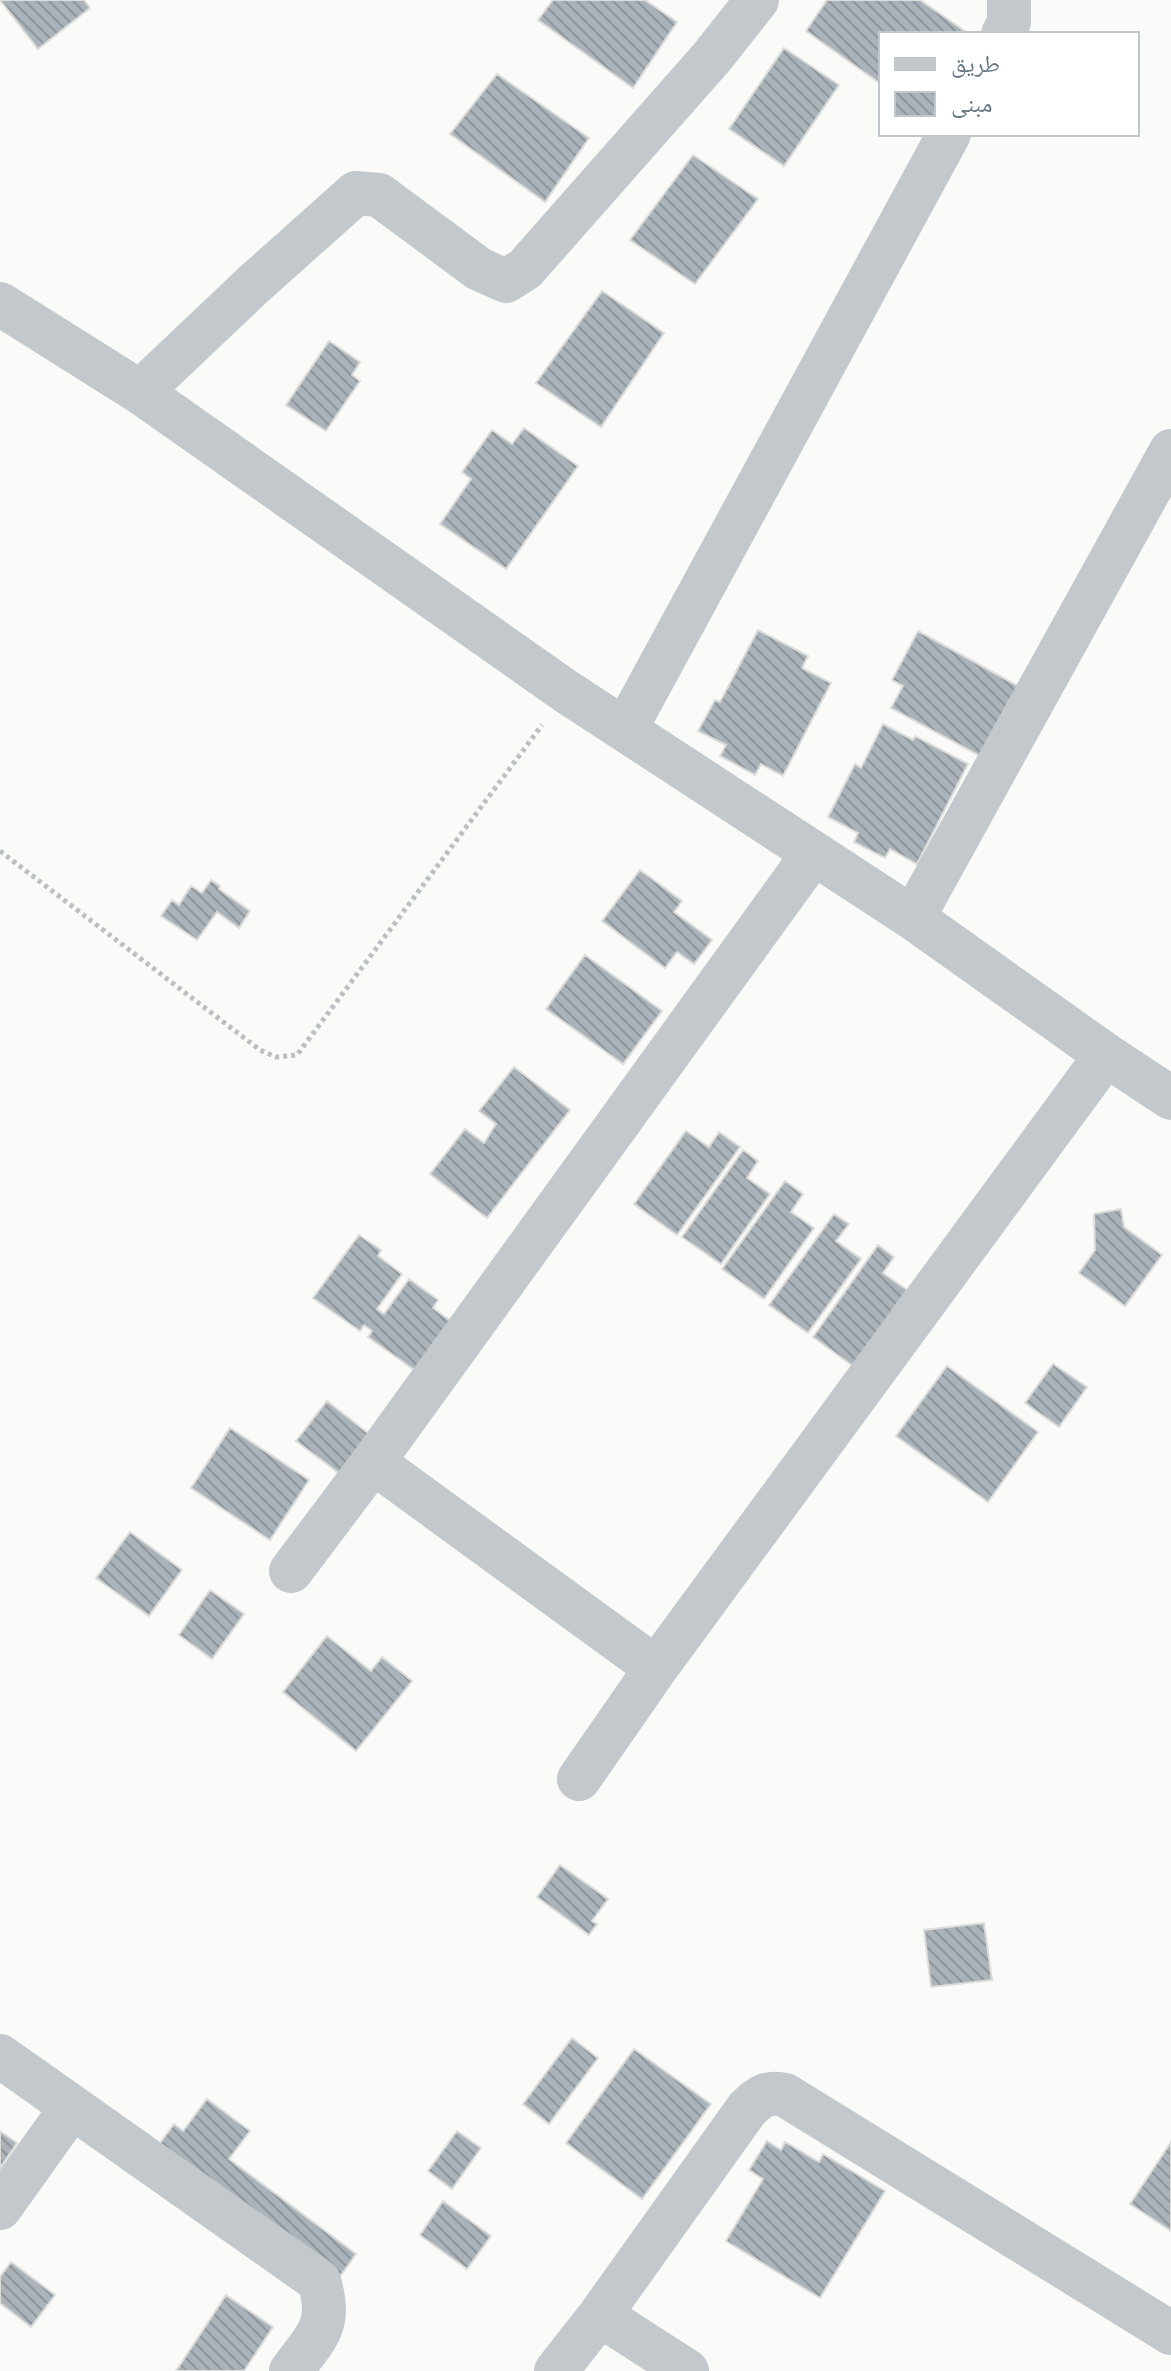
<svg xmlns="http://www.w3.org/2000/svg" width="1171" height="2371" font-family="'Work Sans','Noto Naskh Arabic',sans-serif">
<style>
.building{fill:url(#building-back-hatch);stroke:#dcdcda;stroke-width:2}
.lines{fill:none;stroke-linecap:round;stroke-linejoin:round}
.path{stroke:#bbbfc2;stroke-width:5;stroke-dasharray:4 4;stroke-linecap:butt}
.minor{stroke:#c3c8cc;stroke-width:44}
</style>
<defs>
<pattern id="building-back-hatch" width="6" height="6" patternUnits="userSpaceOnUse" patternTransform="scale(2)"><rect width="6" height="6" fill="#aab3b9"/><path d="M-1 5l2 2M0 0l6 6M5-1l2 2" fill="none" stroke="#8e969c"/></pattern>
</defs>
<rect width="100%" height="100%" fill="#fafaf8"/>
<path class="building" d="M 0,0 L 84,0 L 90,8 L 38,49 Z
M 553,0 L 645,0 L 677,22 L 633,88 L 538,20 Z
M 827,0 L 920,0 L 969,34 L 881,34 L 881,84 L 806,31 Z
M 784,48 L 839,85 L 784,166 L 729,129 Z
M 497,74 L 589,138 L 545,202 L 450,134 Z
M 693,155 L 758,199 L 695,284 L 630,240 Z
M 602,291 L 664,333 L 601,427 L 536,383 Z
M 329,341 L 360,362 L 352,375 L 360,381 L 326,431 L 286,405 Z
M 524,428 L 578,466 L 506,569 L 440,524 L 471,479 L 462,472 L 492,430 L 512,444 Z
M 758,630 L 808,656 L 802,668 L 831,683 L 783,776 L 761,764 L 755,775 L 720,756 L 726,745 L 698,731 L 715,700 L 720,702 Z
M 918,631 L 1018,686 L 980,756 L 891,708 L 903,686 L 892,680 Z
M 883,724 L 913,740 L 915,736 L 968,764 L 917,864 L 890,849 L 885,858 L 854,842 L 858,833 L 828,817 L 855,764 L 861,768 Z
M 640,870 L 682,901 L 674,912 L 712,940 L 694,964 L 677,952 L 665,968 L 602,921 Z
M 211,880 L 220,886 L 219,889 L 250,911 L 239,928 L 217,912 L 197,940 L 161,916 L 172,900 L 179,905 L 191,886 L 202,893 Z
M 585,955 L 662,1011 L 623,1064 L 546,1009 Z
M 514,1067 L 570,1110 L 487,1218 L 430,1174 L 465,1129 L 484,1143 L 496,1124 L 479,1111 Z
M 686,1131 L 709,1147 L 719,1132 L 740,1147 L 677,1235 L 634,1204 Z
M 743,1150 L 758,1161 L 747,1178 L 770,1194 L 721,1264 L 682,1237 Z
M 785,1181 L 803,1194 L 791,1212 L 814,1228 L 764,1299 L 722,1269 Z
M 1121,1209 L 1124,1227 L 1162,1255 L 1125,1306 L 1079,1273 L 1095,1250 L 1094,1214 Z
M 834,1214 L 849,1224 L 836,1241 L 861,1259 L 808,1333 L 769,1305 Z
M 359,1235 L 381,1250 L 378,1256 L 402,1274 L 377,1309 L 384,1314 L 409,1279 L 438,1300 L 433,1308 L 452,1322 L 416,1371 L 368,1337 L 372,1331 L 364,1325 L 360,1331 L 313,1298 Z
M 878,1245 L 894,1257 L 883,1273 L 907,1290 L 853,1366 L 813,1337 Z
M 1053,1364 L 1087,1387 L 1059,1427 L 1025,1403 Z
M 947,1366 L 1038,1432 L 988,1502 L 896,1436 Z
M 327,1401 L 369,1434 L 339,1473 L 296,1441 Z
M 230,1428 L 309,1480 L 270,1540 L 191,1488 Z
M 130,1532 L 182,1570 L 149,1616 L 96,1578 Z
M 210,1590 L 244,1614 L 212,1659 L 179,1635 Z
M 327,1636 L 371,1671 L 382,1657 L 412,1681 L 356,1751 L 283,1692 Z
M 560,1865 L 608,1899 L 592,1921 L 597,1924 L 589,1935 L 537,1897 Z
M 984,1923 L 992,1980 L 931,1987 L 924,1930 Z
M 572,2038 L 598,2058 L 549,2124 L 523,2104 Z
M 634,2049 L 711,2104 L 642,2199 L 566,2143 Z
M 207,2099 L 250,2131 L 229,2159 L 356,2254 L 338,2279 L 158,2146 L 174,2124 L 183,2131 Z
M 0,2131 L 17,2143 L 0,2168 Z
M 457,2131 L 481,2148 L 452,2189 L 428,2171 Z
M 767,2141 L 781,2150 L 785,2142 L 819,2162 L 823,2154 L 885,2191 L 820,2298 L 726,2241 L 763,2179 L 749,2170 Z
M 1171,2142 L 1171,2231 L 1130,2204 Z
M 443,2201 L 491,2236 L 467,2269 L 420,2235 Z
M 11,2262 L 55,2295 L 31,2327 L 0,2303 L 0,2277 Z
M 226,2295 L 273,2327 L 244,2371 L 176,2371 Z"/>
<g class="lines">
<path class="path" d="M 0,851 L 260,1050 L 276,1057 L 297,1055 L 542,725"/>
<path class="minor" d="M 1003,34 L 1009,22 L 1009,0
M 0,304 L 140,392 L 567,692 L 913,918 L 1106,1055 L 1171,1098
M 140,392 L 254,284 L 356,193 L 379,195 L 479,269 L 506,281 L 525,269 L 712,57 L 757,0
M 625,730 L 949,134
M 913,918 L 1171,451
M 373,1462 L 656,1668
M 291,1571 L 373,1462 L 813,854
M 579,1779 L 656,1668 L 1106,1055
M 0,2056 L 319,2281 C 333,2326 316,2337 291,2371
M 0,2208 L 72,2107
M 600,2315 L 687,2371
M 556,2371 L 600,2315 L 747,2109 C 760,2096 768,2091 785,2095 L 1171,2333"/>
</g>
<rect x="879" y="32" width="260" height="104" fill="#ffffff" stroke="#c1c8cd" stroke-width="2"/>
<rect x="895" y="58" width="40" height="12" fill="#c3c8cc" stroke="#c1c8cd" stroke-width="2"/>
<text x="951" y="72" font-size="24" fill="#657683">طريق</text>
<rect x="895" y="92" width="40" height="24" fill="url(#building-back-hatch)" stroke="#c1c8cd" stroke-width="2"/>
<text x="951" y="112" font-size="24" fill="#657683">مبنى</text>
</svg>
